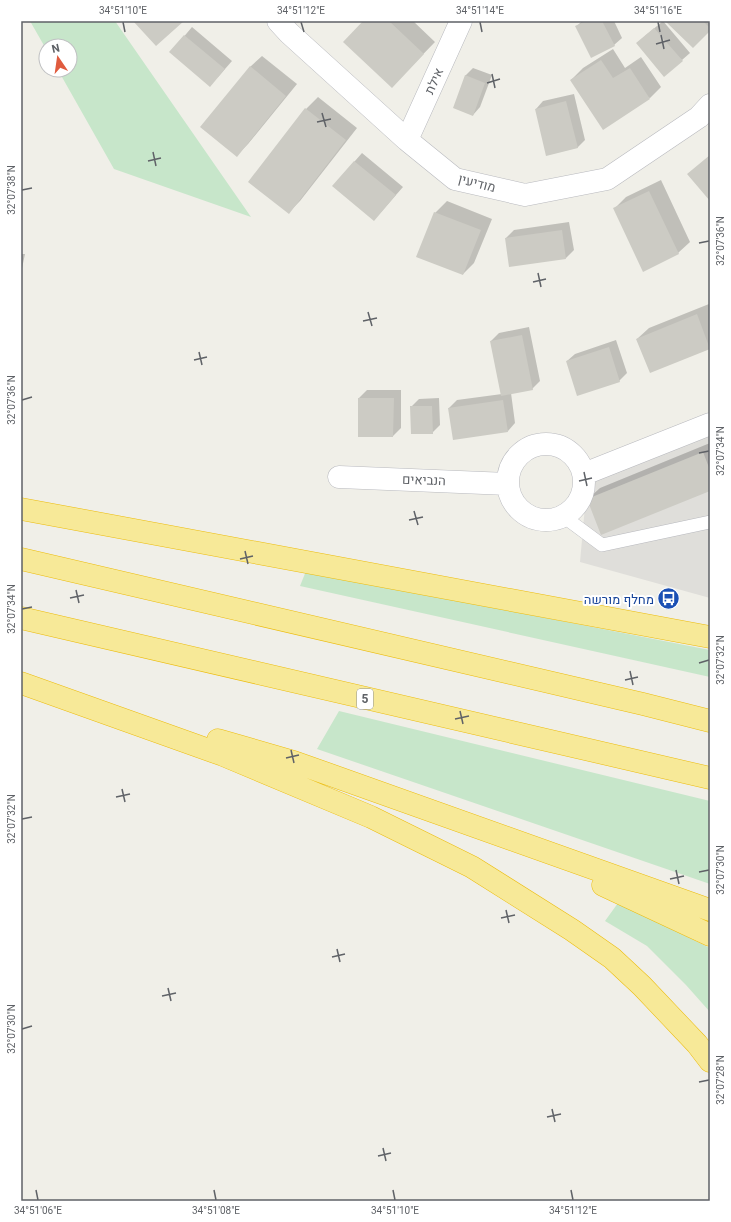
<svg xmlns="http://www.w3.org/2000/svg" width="731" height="1222" font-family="Roboto,Heebo,sans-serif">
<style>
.industrial{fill:#dfdeda}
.green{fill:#c7e6ca}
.shadow{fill:#0003}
.building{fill:#cccbc4}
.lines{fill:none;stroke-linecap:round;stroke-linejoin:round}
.service-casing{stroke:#b8b9be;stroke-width:14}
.minor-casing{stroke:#b8b9be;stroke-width:23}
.motorway-casing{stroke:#ecbc0d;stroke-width:23}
.service{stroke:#fff;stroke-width:13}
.minor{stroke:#fff;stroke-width:22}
.motorway{stroke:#f7e998;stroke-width:22}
.ticks{fill:none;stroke:#5f6267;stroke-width:1.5}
.labels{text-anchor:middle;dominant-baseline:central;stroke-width:4;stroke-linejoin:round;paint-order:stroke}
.shield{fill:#fff;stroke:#8f9195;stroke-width:1}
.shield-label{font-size:12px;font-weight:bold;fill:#5f6267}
.street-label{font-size:13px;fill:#5f6267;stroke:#fff}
.transit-label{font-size:13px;fill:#164399;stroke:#fff;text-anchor:end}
.neatline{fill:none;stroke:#5f6267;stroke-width:1.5}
.ticks-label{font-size:10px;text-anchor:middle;fill:#5f6267}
</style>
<rect width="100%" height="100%" fill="#f0efe8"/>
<path class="industrial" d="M 710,436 L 710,598 L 580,562 L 587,484 Z"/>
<path class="green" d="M 30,21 L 115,21 L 251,217 L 114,169 L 58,70 L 70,70 L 70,46 L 46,46 L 46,49 Z
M 306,571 L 710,650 L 710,677 L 300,586 Z
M 339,711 L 710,801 L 710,884 L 317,749 Z
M 618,903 L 710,948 L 710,1012 L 686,985 L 647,946 L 605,921 Z"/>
<path class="shadow" d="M 364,21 L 413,21 L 435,42 L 403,75 Z
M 582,21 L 614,21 L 622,38 L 614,45 L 576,27 Z
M 663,21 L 690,53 L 682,60 L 645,36 Z
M 667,21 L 710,21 L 710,30 Z
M 192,27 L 232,61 L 218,77 L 171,52 Z
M 613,49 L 625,68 L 641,57 L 661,87 L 650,98 L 571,80 L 583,68 Z
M 262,56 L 297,84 L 248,144 L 237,155 L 250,67 Z
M 473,68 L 492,75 L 480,107 L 473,115 L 465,76 Z
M 574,94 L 585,140 L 577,148 L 536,109 L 543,101 Z
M 318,97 L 357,128 L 300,201 L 289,212 L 249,182 L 306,109 Z
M 362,153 L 403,187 L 381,212 L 333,186 Z
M 661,180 L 690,242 L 678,253 L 614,209 L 626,197 Z
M 447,201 L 492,219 L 474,263 L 463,274 L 435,213 Z
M 569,222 L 574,250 L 566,258 L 506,238 L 514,230 Z
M 21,254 L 25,254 L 21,273 Z
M 709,304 L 710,348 L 650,371 L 637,339 L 649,328 Z
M 529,327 L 540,381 L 532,389 L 511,393 L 515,423 L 508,431 L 449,408 L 457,400 L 502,394 L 491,341 L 499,333 Z
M 616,340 L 627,373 L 619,381 L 567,361 L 575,354 Z
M 367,390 L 401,390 L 401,428 L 393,436 L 359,398 Z
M 439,398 L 440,425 L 432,433 L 411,407 L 419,399 Z
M 710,443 L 710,490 L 588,499 L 600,488 Z"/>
<path class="building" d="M 133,21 L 184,21 L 156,46 Z
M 363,21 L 389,21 L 424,54 L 392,88 L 343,42 Z
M 586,21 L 602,21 L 615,46 L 591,58 L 575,26 Z
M 665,21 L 703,21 L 710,28 L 710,31 L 693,48 Z
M 654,28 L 683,61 L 664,77 L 636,43 Z
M 184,35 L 225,69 L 210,87 L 169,52 Z
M 601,60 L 613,78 L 630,68 L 650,99 L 603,130 L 570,80 Z
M 250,66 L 286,96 L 237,157 L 200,127 Z
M 465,75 L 485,83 L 473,116 L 453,108 Z
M 566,101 L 578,148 L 546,156 L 535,109 Z
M 305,108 L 346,140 L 289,214 L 248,182 Z
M 710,155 L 710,201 L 687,174 Z
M 354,161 L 396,195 L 374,221 L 332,186 Z
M 649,191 L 679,254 L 643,272 L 613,208 Z
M 434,212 L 481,230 L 463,275 L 416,257 Z
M 562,230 L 566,259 L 509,267 L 505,238 Z
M 697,314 L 710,349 L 650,373 L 636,339 Z
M 522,335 L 533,390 L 501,396 L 490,341 Z
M 609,347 L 620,382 L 577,396 L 566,361 Z
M 358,398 L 394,398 L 393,437 L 358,437 Z
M 503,400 L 508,432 L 453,440 L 448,408 Z
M 410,406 L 432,406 L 433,434 L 411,434 Z
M 703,452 L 710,470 L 710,491 L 601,535 L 587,499 Z"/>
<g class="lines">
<defs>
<path id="service" d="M 563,516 L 602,545 L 710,522"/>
<path id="minor" d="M 278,21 L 289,33 L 407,140 L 455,179 L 525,195 L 607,179 L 699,117 L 710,105
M 407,140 L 461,21
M508 482a38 38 0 1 1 76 0a38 38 0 1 1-76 0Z
M 584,474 L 710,424
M 339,477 L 508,484"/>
<path id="motorway" d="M 21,509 L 710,637
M 21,559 L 643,704 L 710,721
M 21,618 L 710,778
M 21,683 L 223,755 L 371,817 L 472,867 L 572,930 L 612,958 L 642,986 L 697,1044 L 710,1061
M 218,740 L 294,762 L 710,910
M 603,885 L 710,935"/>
</defs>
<use href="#service" class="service-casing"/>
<use href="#minor" class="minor-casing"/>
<use href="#motorway" class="motorway-casing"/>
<use href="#service" class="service"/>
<use href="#minor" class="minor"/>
<use href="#motorway" class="motorway"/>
</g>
<path class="ticks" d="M 123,22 L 125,32M 301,22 L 304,32M 480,22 L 482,32M 658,22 L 660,32M 661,35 L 664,49M 656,44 L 670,40M 492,74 L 495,88M 487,83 L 500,79M 322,113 L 326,127M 317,122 L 331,119M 153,152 L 156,166M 148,161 L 161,158M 22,190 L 32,188M 699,243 L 709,241M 538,273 L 541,287M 533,282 L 546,279M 368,312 L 372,326M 363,321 L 377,318M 199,352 L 202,365M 194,360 L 207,357M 22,400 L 32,397M 699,453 L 709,451M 584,472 L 587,486M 579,481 L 592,478M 414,511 L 418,525M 409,520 L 423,517M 245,551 L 248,564M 240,559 L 253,556M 76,590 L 79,603M 70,598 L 84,595M 22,609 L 32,607M 699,663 L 709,660M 630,671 L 633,685M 625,680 L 638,677M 460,711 L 463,724M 455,719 L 469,716M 291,750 L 294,763M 286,758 L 299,755M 122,789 L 125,802M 116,797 L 130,794M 22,819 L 32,817M 676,870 L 679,884M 699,872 L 709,870M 670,879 L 684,876M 506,910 L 509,923M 501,918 L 515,915M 337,949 L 340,962M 332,957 L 345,954M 168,988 L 171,1001M 162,996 L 176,993M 22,1029 L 32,1026M 699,1082 L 709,1080M 552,1109 L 555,1122M 547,1117 L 561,1114M 383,1148 L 386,1161M 378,1156 L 391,1153M 36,1190 L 38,1200M 214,1190 L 216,1200M 393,1190 L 395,1200M 571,1190 L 573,1200"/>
<defs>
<symbol id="bus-disc" viewBox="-11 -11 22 22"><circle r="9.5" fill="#1a4fb4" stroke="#fff"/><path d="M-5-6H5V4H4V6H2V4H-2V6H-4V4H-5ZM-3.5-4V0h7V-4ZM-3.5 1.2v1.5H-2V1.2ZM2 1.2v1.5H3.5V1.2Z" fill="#fff"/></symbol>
</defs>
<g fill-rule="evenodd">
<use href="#bus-disc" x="656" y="586" width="25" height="25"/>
</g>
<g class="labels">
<rect class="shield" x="357" y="689" width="16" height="20" rx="3"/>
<g class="shield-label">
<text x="365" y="699">5</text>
</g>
<g class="street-label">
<text transform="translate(434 81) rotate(-66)">אילת</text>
<text transform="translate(477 183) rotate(15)">מודיעין</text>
<text transform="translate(424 480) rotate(2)">הנביאים</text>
</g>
<g class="transit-label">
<text x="654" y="599">מחלף מורשה</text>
</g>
</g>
<rect width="731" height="1222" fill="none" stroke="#ffffff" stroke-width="44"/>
<g transform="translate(58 58) rotate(347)"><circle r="19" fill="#ffffff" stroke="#bfc0c2"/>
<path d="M0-3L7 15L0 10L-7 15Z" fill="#e05b3e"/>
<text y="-6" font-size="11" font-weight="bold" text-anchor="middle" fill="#5f6267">N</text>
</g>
<rect x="22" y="22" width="687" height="1178" class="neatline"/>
<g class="ticks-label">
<text x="123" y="14">34°51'10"E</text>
<text x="301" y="14">34°51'12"E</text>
<text x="480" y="14">34°51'14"E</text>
<text x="658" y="14">34°51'16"E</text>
<text transform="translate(11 190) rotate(-90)" y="4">32°07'38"N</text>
<text transform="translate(720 241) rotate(-90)" y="4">32°07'36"N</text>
<text transform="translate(11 400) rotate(-90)" y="4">32°07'36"N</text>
<text transform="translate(720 451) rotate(-90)" y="4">32°07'34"N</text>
<text transform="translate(11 609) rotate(-90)" y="4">32°07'34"N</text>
<text transform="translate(720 660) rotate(-90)" y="4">32°07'32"N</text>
<text transform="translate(11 819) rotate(-90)" y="4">32°07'32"N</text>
<text transform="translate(720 870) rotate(-90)" y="4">32°07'30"N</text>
<text transform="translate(11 1029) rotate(-90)" y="4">32°07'30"N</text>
<text transform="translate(720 1080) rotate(-90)" y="4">32°07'28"N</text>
<text x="38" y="1214">34°51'06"E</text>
<text x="216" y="1214">34°51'08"E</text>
<text x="395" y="1214">34°51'10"E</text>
<text x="573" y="1214">34°51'12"E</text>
</g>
</svg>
